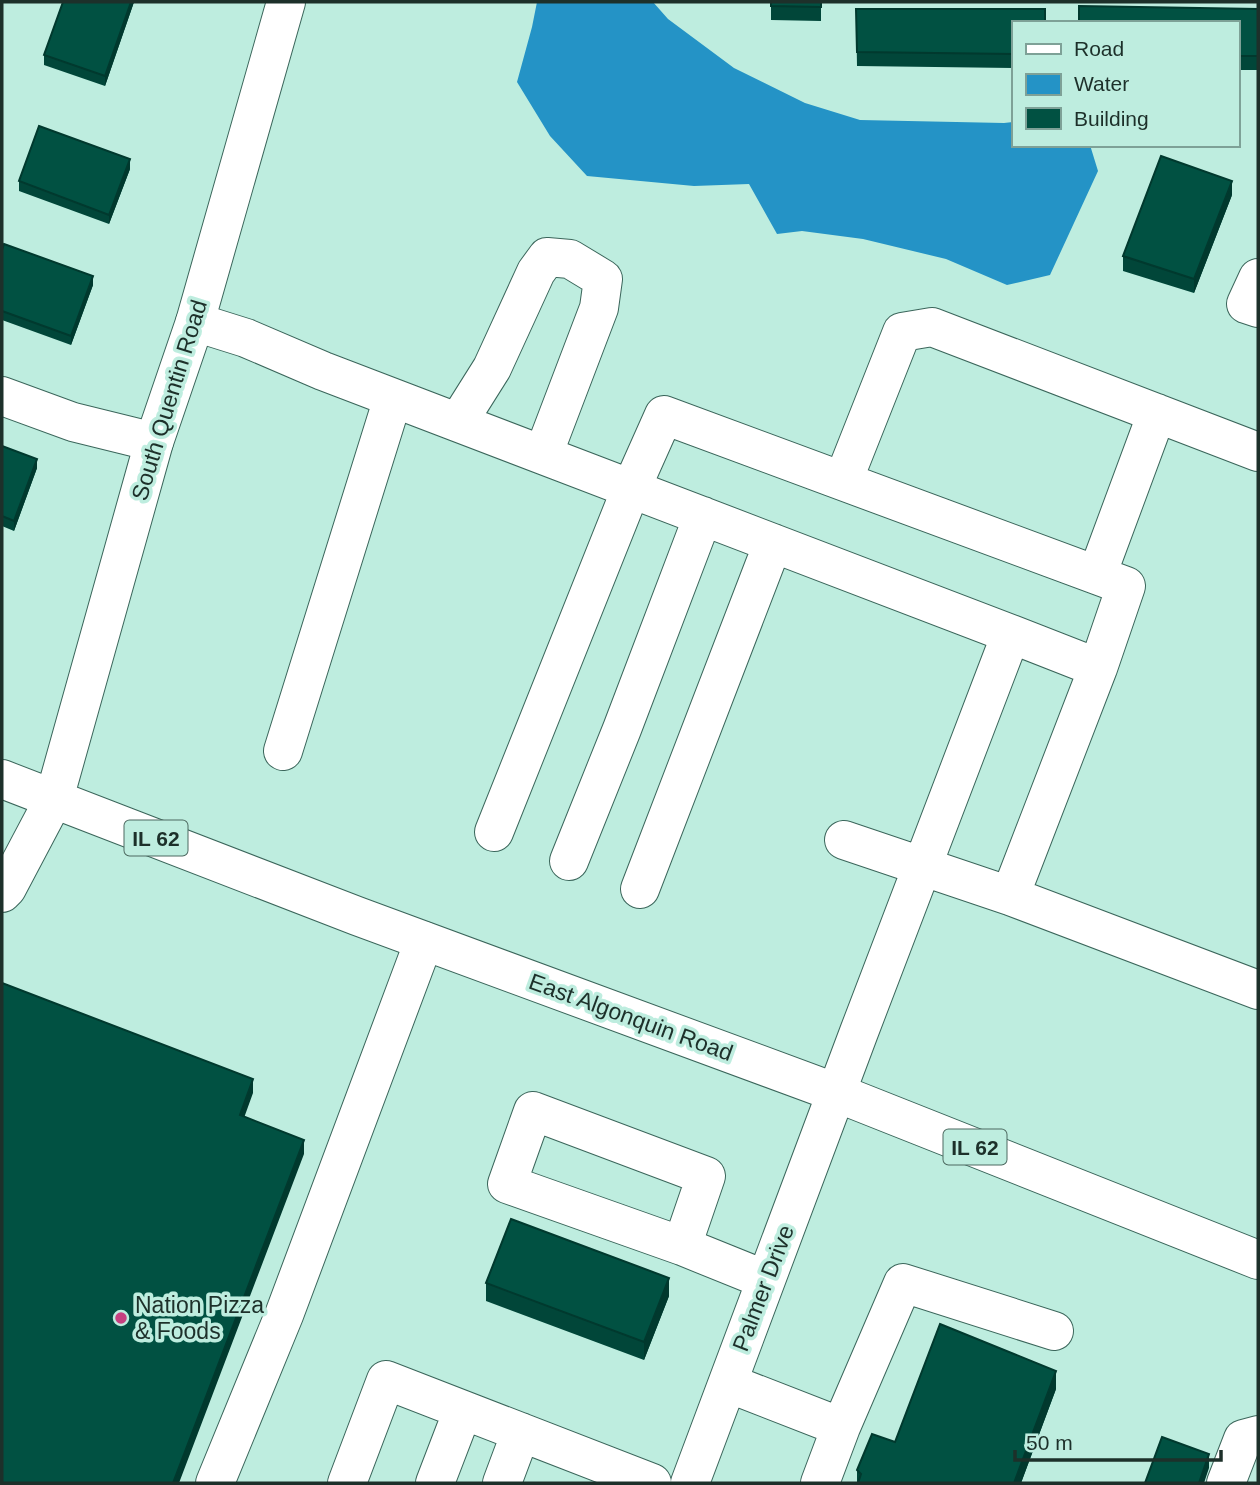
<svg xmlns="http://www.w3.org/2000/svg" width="1260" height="1485" font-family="Arial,sans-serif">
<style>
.water{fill:#2493c6}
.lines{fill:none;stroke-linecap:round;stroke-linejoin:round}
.minor-casing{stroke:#3b665b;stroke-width:40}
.major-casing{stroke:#3b665b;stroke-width:40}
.minor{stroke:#fff;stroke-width:38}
.major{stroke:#fff;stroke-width:38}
.wall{fill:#014639}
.shaded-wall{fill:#01392e}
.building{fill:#015142;stroke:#01392e;stroke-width:2}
.poi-dot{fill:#c64080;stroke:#beeddf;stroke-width:2.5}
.labels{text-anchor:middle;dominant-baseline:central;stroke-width:7;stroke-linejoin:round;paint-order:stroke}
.shield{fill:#beeddf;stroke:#4d6960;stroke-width:2}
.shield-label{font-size:21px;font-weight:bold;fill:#1d302a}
.street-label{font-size:23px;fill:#1d302a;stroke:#beeddf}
.poi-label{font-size:23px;fill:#1d302a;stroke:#beeddf;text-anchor:start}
</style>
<rect width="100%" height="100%" fill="#beeddf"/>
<path class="water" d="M 537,2 L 653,2 L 668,19 L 734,68 L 805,103 L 860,120 L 1004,123 L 1013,122 L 1013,145 L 1090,145 L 1098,171 L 1050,275 L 1007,285 L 946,259 L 863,239 L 802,231 L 777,234 L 749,184 L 694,186 L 587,176 L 550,136 L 517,82 L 532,27 Z"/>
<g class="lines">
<defs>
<path id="minor" d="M 1258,278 L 1246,304 L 1258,308
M 195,322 L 246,338 L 323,371 L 1011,634 L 859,1032 L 690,1483
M 2,396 L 73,422 L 154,442
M 458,422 L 492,368 L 536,272 L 547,257 L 570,259 L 603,279 L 599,308 L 543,455
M 843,481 L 902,332 L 932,327 L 1258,452
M 1097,575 L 1157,413
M 283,751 L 393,398
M 494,832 L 631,489 L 664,415 L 1126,586 L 1098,668
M 844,840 L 1010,896 L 1098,668 L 1011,634
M 569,861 L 622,729 L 703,516
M 640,889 L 773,543
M 2,893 L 7,888 L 54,799
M 1010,896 L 1258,990
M 682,1246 L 507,1184 L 533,1111 L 706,1176 L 682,1246 L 766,1280
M 728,1383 L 841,1427 L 903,1283 L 1054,1331
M 215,1483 L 284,1315 L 424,941
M 347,1483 L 386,1380 L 652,1483
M 435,1483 L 463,1410
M 502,1483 L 521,1432
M 820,1483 L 841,1427
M 1226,1483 L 1243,1439 L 1258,1435"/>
<path id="major" d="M 2,779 L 357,916 L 837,1093 L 1258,1260
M 54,799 L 154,442 L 195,322 L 286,2"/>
</defs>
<use href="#minor" class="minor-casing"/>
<use href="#major" class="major-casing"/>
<use href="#minor" class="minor"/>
<use href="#major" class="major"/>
</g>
<path class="wall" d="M 134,2 L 105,86 L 44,65 L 44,55 Z
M 771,2 L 821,2 L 821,21 L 771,20 Z
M 856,9 L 1013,23 L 1013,68 L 857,66 Z
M 1258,9 L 1258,70 L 1237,70 L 1237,23 Z
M 130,169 L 109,224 L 19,191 L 19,181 Z
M 1232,195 L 1194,293 L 1123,271 L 1123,256 Z
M 2,250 L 93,285 L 71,345 L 2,320 Z
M 2,446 L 37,468 L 14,531 L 2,526 Z
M 486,1283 L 669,1296 L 644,1360 L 486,1301 Z
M 1056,1389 L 1021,1483 L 857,1483 L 857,1470 L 895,1442 Z"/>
<path class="shaded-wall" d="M 131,2 L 134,2 L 105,86 L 105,76 Z
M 130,159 L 130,169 L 109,224 L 109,215 Z
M 1232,181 L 1232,195 L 1194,293 L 1194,279 Z
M 93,276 L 93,285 L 71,345 L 71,336 Z
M 37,459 L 37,468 L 14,531 L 14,521 Z
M 253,1079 L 253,1093 L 240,1129 L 240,1115 Z
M 304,1140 L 304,1154 L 179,1483 L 173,1483 Z
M 669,1278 L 669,1296 L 644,1360 L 644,1342 Z
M 1056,1371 L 1056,1389 L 1021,1483 L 1014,1483 Z
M 1209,1454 L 1209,1468 L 1204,1483 L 1199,1483 Z"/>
<path class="building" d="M 63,2 L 131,2 L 105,76 L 44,55 Z
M 771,2 L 821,2 L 821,7 L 771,6 Z
M 1079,6 L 1258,9 L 1258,56 L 1237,56 L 1237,23 L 1079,23 Z
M 856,9 L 1045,9 L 1045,23 L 1013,23 L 1013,54 L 857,52 Z
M 39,126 L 130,159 L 109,215 L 19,181 Z
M 1161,156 L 1232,181 L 1194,279 L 1123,256 Z
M 4,244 L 93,276 L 71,336 L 2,311 L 2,250 Z
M 2,446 L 37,459 L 14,521 L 2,516 Z
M 2,983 L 253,1079 L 240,1115 L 304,1140 L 173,1483 L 2,1483 Z
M 511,1219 L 669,1278 L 644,1342 L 486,1283 Z
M 940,1324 L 1056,1371 L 1014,1483 L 858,1483 L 861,1474 L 857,1470 L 872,1434 L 895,1442 Z
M 1162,1437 L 1209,1454 L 1199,1483 L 1145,1483 Z"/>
<circle class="poi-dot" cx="121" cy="1318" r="7"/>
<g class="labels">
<g class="shield">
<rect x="124.5" y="820.5" width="63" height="35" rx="5"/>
<rect x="943.5" y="1129.5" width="63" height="35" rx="5"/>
</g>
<g class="shield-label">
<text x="156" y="838">IL 62</text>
<text x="975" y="1147">IL 62</text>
</g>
<g class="street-label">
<text transform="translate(169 400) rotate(-73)">South Quentin Road</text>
<text transform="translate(631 1017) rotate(20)">East Algonquin Road</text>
<text transform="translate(763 1288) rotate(-69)">Palmer Drive</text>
</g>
<g class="poi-label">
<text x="135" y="1305">Nation Pizza<tspan x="135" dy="26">&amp; Foods</tspan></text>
</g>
</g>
<rect width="1260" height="1485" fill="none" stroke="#1d302a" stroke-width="7"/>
<rect x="1012" y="21" width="228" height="126" fill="#beeddf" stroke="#7ea197" stroke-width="2"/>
<rect x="1026" y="44" width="35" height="10" fill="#ffffff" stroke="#7ea197" stroke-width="2"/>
<text x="1074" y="56" font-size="21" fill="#1d302a">Road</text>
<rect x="1026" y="74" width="35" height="21" fill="#2493c6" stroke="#7ea197" stroke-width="2"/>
<text x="1074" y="91" font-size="21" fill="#1d302a">Water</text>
<rect x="1026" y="108" width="35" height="21" fill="#015142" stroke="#7ea197" stroke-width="2"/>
<text x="1074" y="126" font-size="21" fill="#1d302a">Building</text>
<path d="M1015 1450v10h206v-10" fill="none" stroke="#1d302a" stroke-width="3.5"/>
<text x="1026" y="1450" font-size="21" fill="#1d302a" stroke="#beeddf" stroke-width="5" paint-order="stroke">50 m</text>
</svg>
